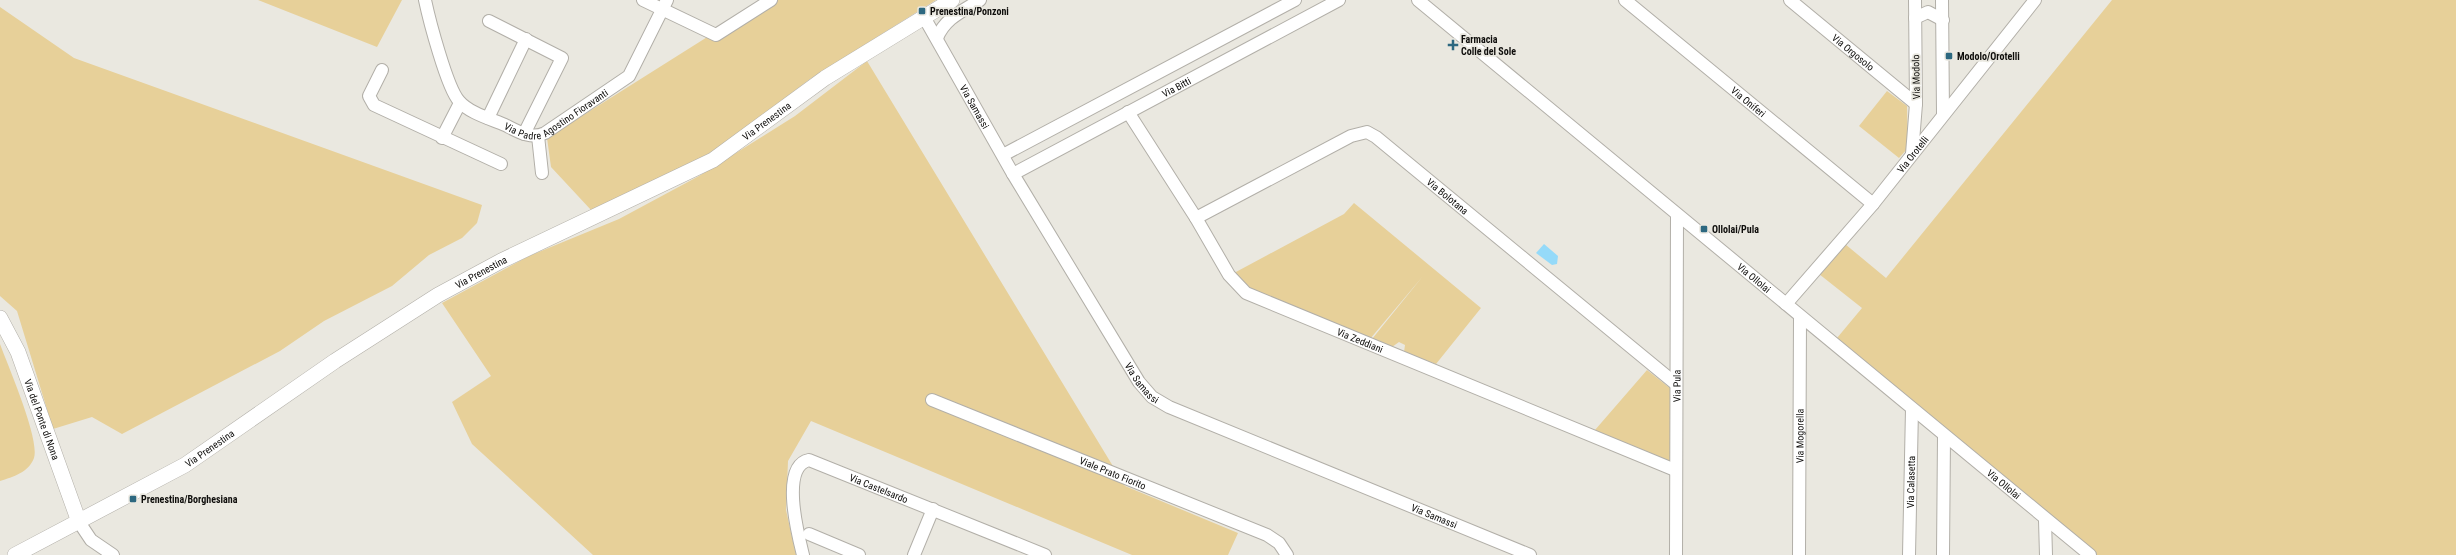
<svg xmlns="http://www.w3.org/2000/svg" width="2456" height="555" font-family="'Roboto Condensed',sans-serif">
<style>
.green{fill:#e7d099}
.water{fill:#95daf9}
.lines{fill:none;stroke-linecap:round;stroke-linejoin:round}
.minor-casing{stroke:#b2afa8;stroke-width:14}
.major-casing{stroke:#b2afa8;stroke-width:16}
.minor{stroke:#fff;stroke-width:12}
.major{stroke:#fff;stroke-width:15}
.poi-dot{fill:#2d6880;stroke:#eae8e0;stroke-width:1.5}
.labels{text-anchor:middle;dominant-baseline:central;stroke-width:3.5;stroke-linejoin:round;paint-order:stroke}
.poi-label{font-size:10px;font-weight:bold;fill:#0e0d0b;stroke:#eae8e0;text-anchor:start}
.street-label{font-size:10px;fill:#0e0d0b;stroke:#eae8e0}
</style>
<rect width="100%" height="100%" fill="#eae8e0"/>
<path class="green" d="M 258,0 L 402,0 L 377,47 Z
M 766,0 L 936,0 L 810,79 L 717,150 L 591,210 L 551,167 L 547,138 Z
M 2112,0 L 2456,0 L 2456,555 L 2088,555 L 1837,338 L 1862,308 L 1819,274 L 1845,244 L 1886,278 Z
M 0,7 L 74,58 L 482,205 L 477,223 L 462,238 L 429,255 L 392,286 L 324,321 L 280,351 L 122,434 L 92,417 L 53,429 L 17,311 L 0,296 Z
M 867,61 L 1125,486 L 1238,533 L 1228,555 L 1132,555 L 811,421 L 788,461 L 786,510 L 796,555 L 593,555 L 472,444 L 452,402 L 491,376 L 442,303 L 529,256 L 619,219 L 699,176 L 795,116 Z
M 1887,91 L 1907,106 L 1908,148 L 1899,158 L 1859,126 Z
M 1354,203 L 1481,308 L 1436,364 L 1404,352 L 1405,345 L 1399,342 L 1392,347 L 1372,339 L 1423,276 L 1370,339 L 1242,287 L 1234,273 L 1344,214 Z
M 0,344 C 8,366 40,439 34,458 C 29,472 13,477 0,481 Z
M 1647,370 L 1671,389 L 1670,463 L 1595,430 Z"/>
<path class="water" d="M 1544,244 L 1558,256 L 1557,264 L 1552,265 L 1536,253 Z"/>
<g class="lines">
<defs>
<g id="minor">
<path id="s1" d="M 425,0 C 429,19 447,88 459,101 C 469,113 491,119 505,125 C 517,131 531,140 545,133 L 629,76 L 667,0"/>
<path d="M 643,0 L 716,35 L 771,0"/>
<path id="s2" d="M 1418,0 L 2090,555"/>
<path id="s3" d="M 1625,0 L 1873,204"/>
<path id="s4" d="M 1790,0 L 1916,104"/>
<path d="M 1942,0 L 1943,114"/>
<path id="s5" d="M 924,17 L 1013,174 L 1139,382 L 1152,397 L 1169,407 L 1530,555"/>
<path d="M 1915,18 L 1928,12 L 1943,20"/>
<path d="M 489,21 L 562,58 L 524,134"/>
<path d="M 937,38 C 945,18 963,11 980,0"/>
<path d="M 382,70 L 369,96 L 374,105 L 501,164"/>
<path id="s6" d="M 1128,112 L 1196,218 L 1229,275 L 1246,293 L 1675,470"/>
<path d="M 488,118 L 526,39"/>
<path d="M 538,136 L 542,173"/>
<path d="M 442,138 L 460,103"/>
<path d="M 1912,154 L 1916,104 L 1915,0"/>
<path d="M 1003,155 L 1295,0"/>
<path id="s7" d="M 1013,174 L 1339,0"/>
<path id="s8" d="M 1196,218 L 1351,136 L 1367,132 L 1376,137 L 1676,384"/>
<path id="s9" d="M 1786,304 L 1873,204 L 2035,0"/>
<path id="s10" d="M 932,400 L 1267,535 L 1279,543 L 1287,555"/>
<path d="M 2045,520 L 2046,555"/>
<path d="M 79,522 L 91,540 L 113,555"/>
<path d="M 809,534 L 859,555"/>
<path id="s11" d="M 803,555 C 798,535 780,466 809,460 L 1045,555"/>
<path d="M 914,555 L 933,509"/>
<path id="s12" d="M 1676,555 L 1677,216"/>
<path id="s13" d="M 1799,555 L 1800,317"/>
<path id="s14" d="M 1909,555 L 1912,409"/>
<path d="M 1943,555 L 1944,436"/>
</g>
<g id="major">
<path id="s15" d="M 0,318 L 18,352 L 79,522"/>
<path id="s16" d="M 15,555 L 185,465 L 335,361 L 438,295 L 501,261 L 713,160 L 825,78 L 952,0"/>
</g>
</defs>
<use href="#minor" class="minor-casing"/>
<use href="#major" class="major-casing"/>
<use href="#minor" class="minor"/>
<use href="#major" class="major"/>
</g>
<g class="poi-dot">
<rect x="918" y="7" width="8" height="8" rx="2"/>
<path d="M1451 39h4v4h4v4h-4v4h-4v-4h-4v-4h4z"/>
<rect x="1945" y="52" width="8" height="8" rx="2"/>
<rect x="1700" y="225" width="8" height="8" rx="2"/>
<rect x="129" y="495" width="8" height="8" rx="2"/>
</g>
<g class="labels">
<g class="poi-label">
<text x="930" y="11">Prenestina/Ponzoni</text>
<text x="1461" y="39">Farmacia<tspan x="1461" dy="12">Colle del Sole</tspan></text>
<text x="1957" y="56">Modolo/Orotelli</text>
<text x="1712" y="229">Ollolai/Pula</text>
<text x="141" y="499">Prenestina/Borghesiana</text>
</g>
<g class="street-label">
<text stroke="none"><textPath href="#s4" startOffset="82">Via Orgosolo</textPath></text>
<text transform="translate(1916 77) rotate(-91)">Via Modolo</text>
<text stroke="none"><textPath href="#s7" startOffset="185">Via Bitti</textPath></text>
<text stroke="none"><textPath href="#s3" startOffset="160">Via Oniferi</textPath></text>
<text stroke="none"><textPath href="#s1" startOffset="218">Via Padre Agostino Fioravanti</textPath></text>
<text stroke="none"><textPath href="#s5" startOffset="103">Via Samassi</textPath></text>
<text stroke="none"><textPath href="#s16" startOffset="870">Via Prenestina</textPath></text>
<text stroke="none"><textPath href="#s9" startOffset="196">Via Orotelli</textPath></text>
<text stroke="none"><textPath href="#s8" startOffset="295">Via Bolotana</textPath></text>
<text stroke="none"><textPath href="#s16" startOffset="546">Via Prenestina</textPath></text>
<text stroke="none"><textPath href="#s2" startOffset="436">Via Ollolai</textPath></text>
<text stroke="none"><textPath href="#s6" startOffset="340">Via Zeddiani</textPath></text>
<text stroke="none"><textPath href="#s5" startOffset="426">Via Samassi</textPath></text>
<text stroke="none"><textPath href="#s12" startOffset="169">Via Pula</textPath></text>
<text stroke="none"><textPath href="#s15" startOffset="110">Via del Ponte di Nona</textPath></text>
<text stroke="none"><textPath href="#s13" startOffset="119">Via Mogorella</textPath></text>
<text stroke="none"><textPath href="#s16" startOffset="222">Via Prenestina</textPath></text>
<text stroke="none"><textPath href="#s10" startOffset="195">Viale Prato Fiorito</textPath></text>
<text stroke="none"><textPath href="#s14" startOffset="73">Via Calasetta</textPath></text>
<text stroke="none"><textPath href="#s2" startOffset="760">Via Ollolai</textPath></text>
<text stroke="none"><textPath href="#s11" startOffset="178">Via Castelsardo</textPath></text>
<text stroke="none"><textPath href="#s5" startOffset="750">Via Samassi</textPath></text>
</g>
</g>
</svg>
